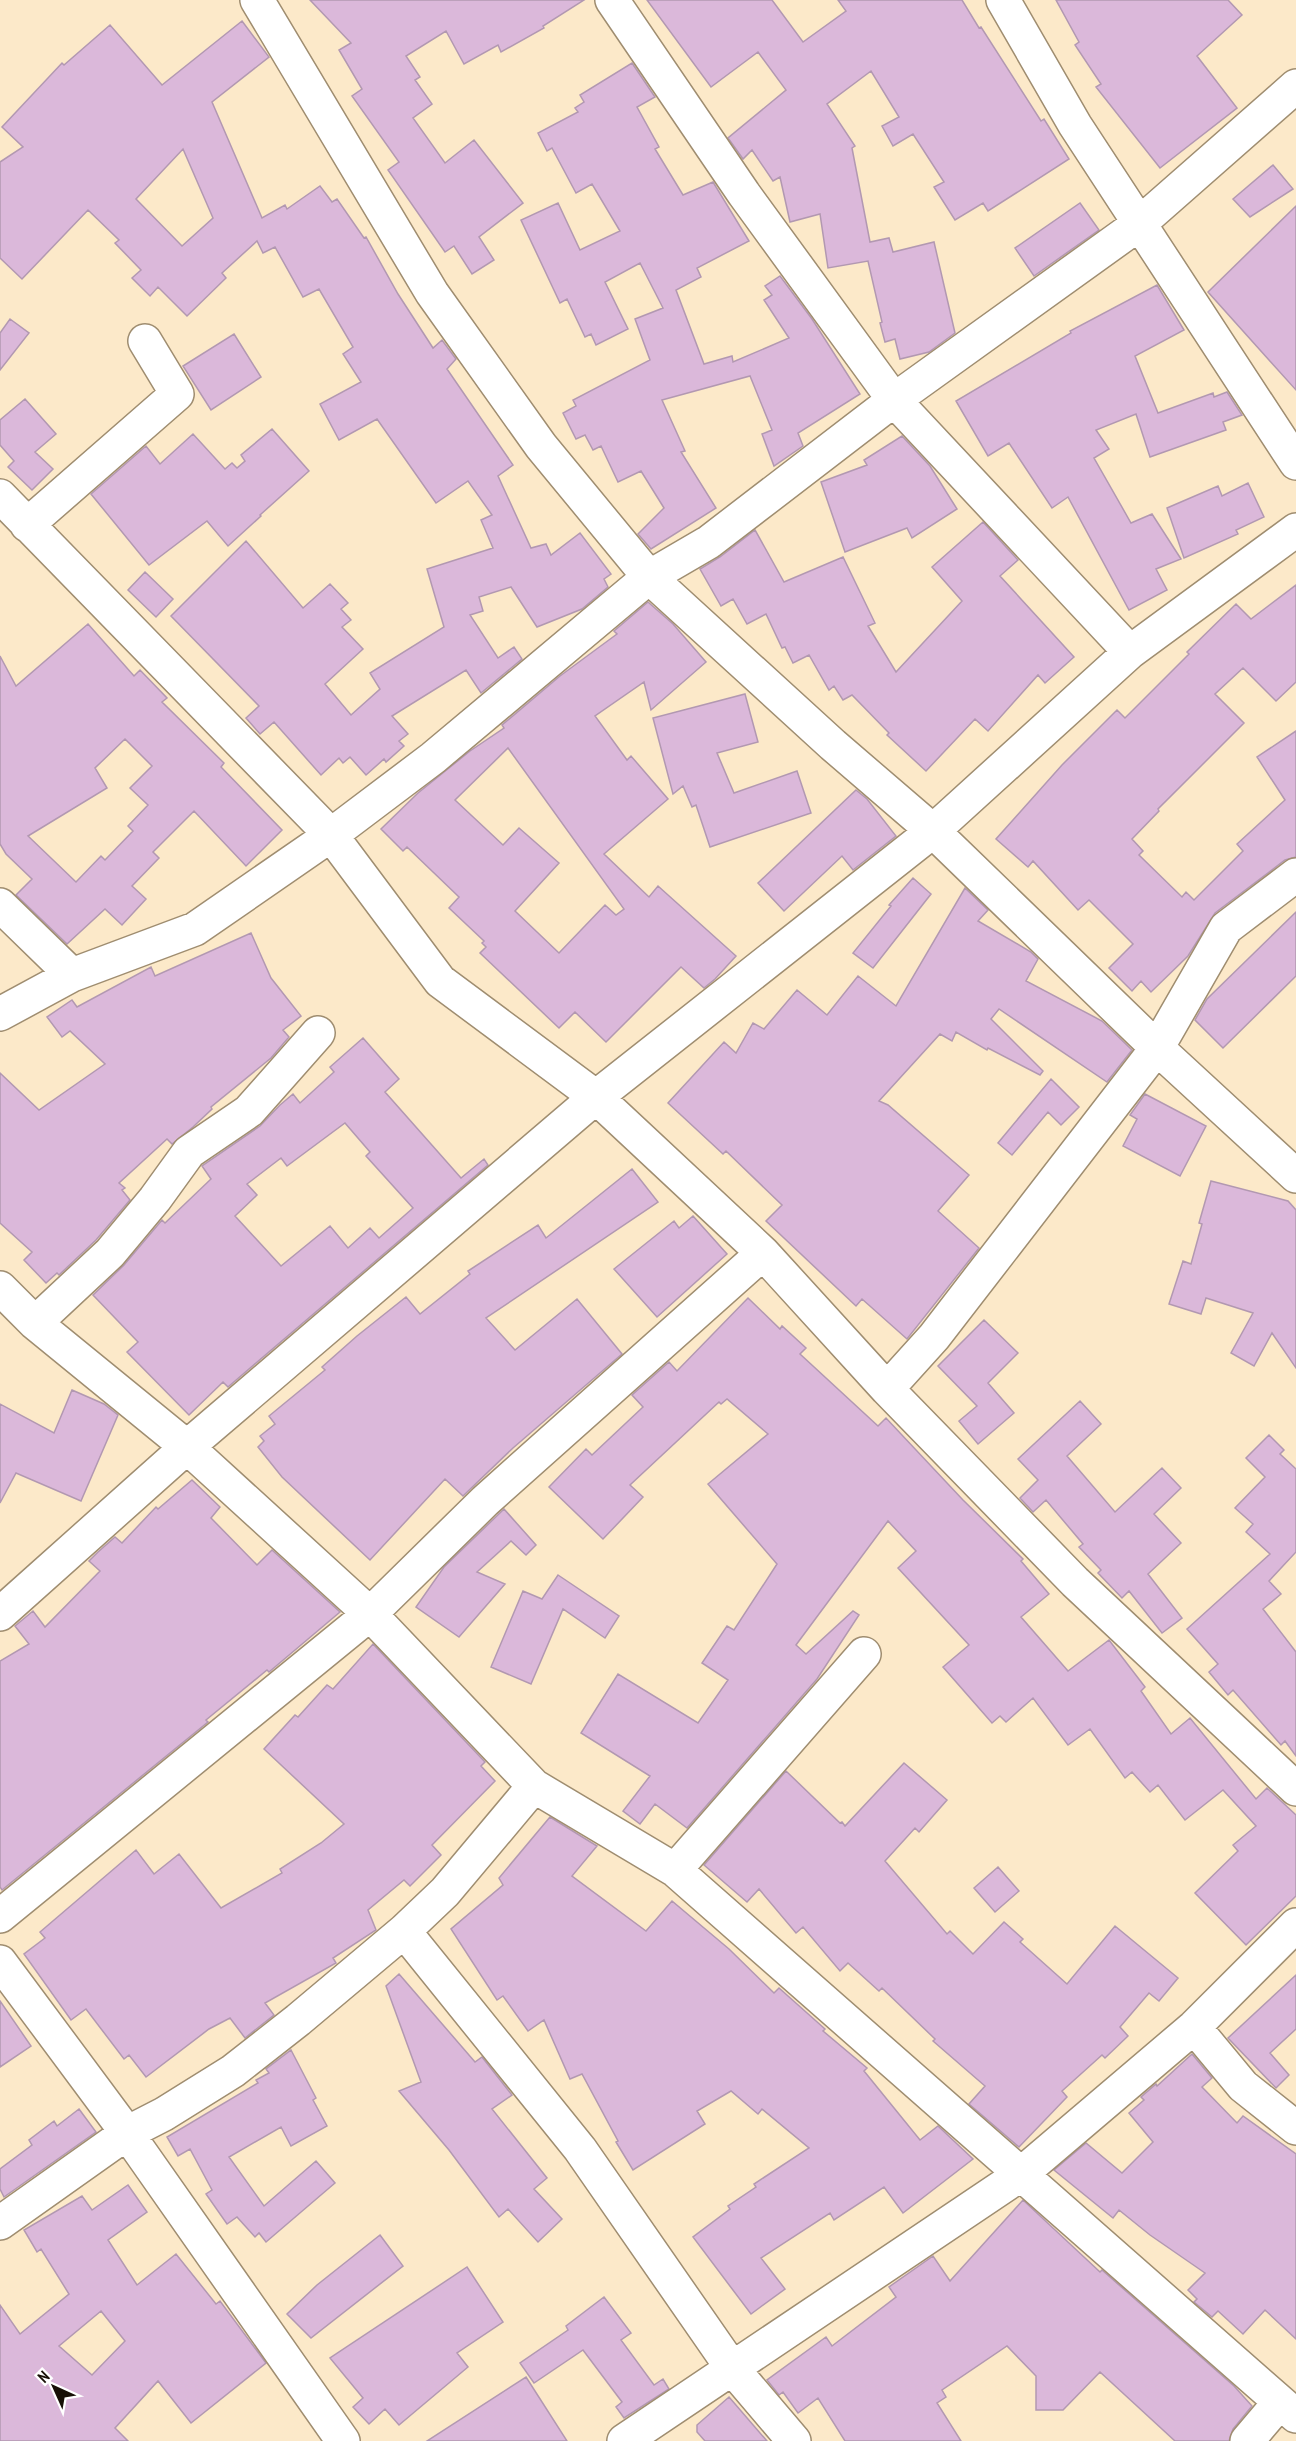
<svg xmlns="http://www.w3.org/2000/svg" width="1296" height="2441" font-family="'PT Sans Narrow',sans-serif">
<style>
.building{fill:#dbb8da;stroke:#b298b1;stroke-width:1.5;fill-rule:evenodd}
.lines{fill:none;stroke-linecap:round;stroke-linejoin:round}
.minor-casing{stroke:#9f8d70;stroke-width:36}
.minor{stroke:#fff;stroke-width:33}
</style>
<rect width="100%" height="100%" fill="#fce9c9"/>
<path class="building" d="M 310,0 L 584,0 L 543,26 L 544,28 L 501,52 L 498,45 L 464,64 L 446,31 L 406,56 L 420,77 L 415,80 L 432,104 L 413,118 L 445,163 L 474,140 L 523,203 L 479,237 L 494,260 L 472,274 L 454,246 L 445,252 L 388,170 L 399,162 L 352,96 L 362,89 L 339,50 L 351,43 Z
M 647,0 L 772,0 L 803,42 L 846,11 L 838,0 L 962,0 L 979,28 L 981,27 L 1041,121 L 1044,119 L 1069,159 L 988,211 L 983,203 L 955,220 L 934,187 L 944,182 L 913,134 L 893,146 L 882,126 L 899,117 L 871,71 L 827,104 L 855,146 L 852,148 L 870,242 L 889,238 L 893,252 L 934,242 L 955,333 L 929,352 L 900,359 L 895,339 L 885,342 L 880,323 L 882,322 L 868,261 L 828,268 L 820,214 L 790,222 L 780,177 L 773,181 L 752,150 L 743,159 L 728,138 L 786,90 L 758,52 L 711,87 Z
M 1056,0 L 1228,0 L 1242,15 L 1197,56 L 1237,108 L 1160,168 L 1096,87 L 1101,84 L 1075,45 L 1079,42 Z
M 242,21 L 269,57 L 212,102 L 262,218 L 285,205 L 287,209 L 320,186 L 332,202 L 337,199 L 364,238 L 366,237 L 398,294 L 433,348 L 442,340 L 456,359 L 447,369 L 513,465 L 498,476 L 531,548 L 546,544 L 551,555 L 580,533 L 611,574 L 604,579 L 608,587 L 582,609 L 537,627 L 511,587 L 479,597 L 483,611 L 470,615 L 498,658 L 514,647 L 522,659 L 481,693 L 466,670 L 392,716 L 408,734 L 399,741 L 404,746 L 386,762 L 384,759 L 366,775 L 350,757 L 343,763 L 339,758 L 321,775 L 274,722 L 260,734 L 246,718 L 259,706 L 171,616 L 246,541 L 303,608 L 330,584 L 348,603 L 341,609 L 351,620 L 342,627 L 363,649 L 325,684 L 351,715 L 380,689 L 370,673 L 444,627 L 427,569 L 493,548 L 481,520 L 492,515 L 468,481 L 436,503 L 377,419 L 339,440 L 320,404 L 361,382 L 343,354 L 353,347 L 319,289 L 303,297 L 275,247 L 263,253 L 257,241 L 222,273 L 226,278 L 187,316 L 158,287 L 150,296 L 132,278 L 141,270 L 115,243 L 119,240 L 88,210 L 22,279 L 0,258 L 0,162 L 23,147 L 2,127 L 62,63 L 64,65 L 110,25 L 162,85 ZM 183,149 L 213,218 L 182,246 L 136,199 Z
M 632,63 L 655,97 L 637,107 L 659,147 L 655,149 L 683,195 L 713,182 L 749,241 L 697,268 L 701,277 L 676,290 L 704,364 L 732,356 L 733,362 L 789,338 L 764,300 L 772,295 L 765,286 L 780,276 L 812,319 L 860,394 L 798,433 L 803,446 L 774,466 L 762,434 L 772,430 L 750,376 L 662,400 L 685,451 L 681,452 L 716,508 L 651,549 L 638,534 L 664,508 L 641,471 L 618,482 L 601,446 L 593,450 L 585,435 L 576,439 L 563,413 L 576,406 L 573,400 L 650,360 L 635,319 L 663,308 L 640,263 L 605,282 L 628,329 L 596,345 L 591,334 L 585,337 L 567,299 L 560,303 L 521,220 L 558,203 L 580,250 L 620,231 L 592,184 L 576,193 L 552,148 L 547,151 L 538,133 L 578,112 L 575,108 L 584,102 L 580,95 Z
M 1273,165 L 1293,189 L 1250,217 L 1233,199 Z
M 1080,203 L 1099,230 L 1034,276 L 1015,248 Z
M 1296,206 L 1296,390 L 1208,292 Z
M 1157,285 L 1184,330 L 1135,356 L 1158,413 L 1213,393 L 1214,397 L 1227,392 L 1242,415 L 1223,422 L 1226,430 L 1150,457 L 1136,414 L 1096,430 L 1109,449 L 1094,458 L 1131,523 L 1152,514 L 1181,559 L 1156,569 L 1167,590 L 1129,610 L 1068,497 L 1052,508 L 1009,443 L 988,456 L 956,401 L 1071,333 L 1070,331 Z
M 10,319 L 29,333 L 0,370 L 0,333 Z
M 234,334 L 261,377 L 211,410 L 183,366 Z
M 25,399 L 56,434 L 35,452 L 53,469 L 32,490 L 8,467 L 14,461 L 0,445 L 0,420 Z
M 272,429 L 309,471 L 260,515 L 261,516 L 228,546 L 207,521 L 149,565 L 91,494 L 146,446 L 160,464 L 193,434 L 225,469 L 232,463 L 237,468 L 245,461 L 241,455 Z
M 902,436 L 930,466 L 957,509 L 912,538 L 907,528 L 845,552 L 821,482 L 867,465 L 864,460 Z
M 1248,483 L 1264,517 L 1236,530 L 1238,534 L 1184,558 L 1167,508 L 1218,486 L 1222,496 Z
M 983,522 L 1018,560 L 1000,576 L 1074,657 L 1045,683 L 1038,675 L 988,731 L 975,719 L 926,771 L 887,735 L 889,733 L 852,695 L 843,700 L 834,686 L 829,690 L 809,655 L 793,663 L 785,647 L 782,648 L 766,614 L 747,624 L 733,599 L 721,606 L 700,569 L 720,557 L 755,530 L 784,582 L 843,557 L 875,623 L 868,626 L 896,672 L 962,601 L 932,567 Z
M 145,572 L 173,599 L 156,617 L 128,590 Z
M 1296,585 L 1296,682 L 1276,701 L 1243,668 L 1215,694 L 1244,723 L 1158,809 L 1159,811 L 1132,839 L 1143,851 L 1139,855 L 1182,897 L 1186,892 L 1194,900 L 1243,851 L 1237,844 L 1285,800 L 1257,757 L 1296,731 L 1296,857 L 1285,860 L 1215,913 L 1188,956 L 1151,992 L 1141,981 L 1132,991 L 1109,968 L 1133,944 L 1089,900 L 1078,910 L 1033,861 L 1028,867 L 996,839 L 1062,765 L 1117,710 L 1125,718 L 1189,654 L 1187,652 L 1236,604 L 1251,619 Z
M 648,602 L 673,624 L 706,662 L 651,710 L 644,682 L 595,716 L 627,760 L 631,756 L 668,799 L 604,854 L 649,897 L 658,886 L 736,956 L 715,979 L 704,988 L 681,967 L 606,1042 L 575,1012 L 559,1028 L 480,953 L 486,947 L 482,943 L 484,941 L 449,908 L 459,897 L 407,847 L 403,851 L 381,829 L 418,793 L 470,751 L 504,728 L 502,725 L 560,676 L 617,634 L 614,631 ZM 508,748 L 624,909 L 616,915 L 605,905 L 559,953 L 515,911 L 559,863 L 519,828 L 503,845 L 455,800 Z
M 88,624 L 134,676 L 140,670 L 167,698 L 162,702 L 224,763 L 221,767 L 282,830 L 246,866 L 194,811 L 153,852 L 159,858 L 132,886 L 146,899 L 122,925 L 105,909 L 67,944 L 16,895 L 32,879 L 6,854 L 0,844 L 0,656 L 16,686 ZM 125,739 L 152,766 L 130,788 L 148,805 L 128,826 L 133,831 L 105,860 L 101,856 L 76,882 L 28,836 L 107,788 L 95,768 Z
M 745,694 L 758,742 L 717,753 L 734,793 L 797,771 L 811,813 L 710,847 L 696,805 L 692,807 L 683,786 L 673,794 L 653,718 Z
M 856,790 L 867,799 L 896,836 L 853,870 L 842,856 L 784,911 L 758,883 Z
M 913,878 L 931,894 L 873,968 L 853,953 L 891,906 L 889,905 Z
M 965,888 L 988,910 L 978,921 L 1031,952 L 1038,959 L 1026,981 L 1102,1021 L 1132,1050 L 1107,1082 L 999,1009 L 991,1019 L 1043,1071 L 1040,1075 L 988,1048 L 987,1050 L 956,1032 L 952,1041 L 940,1034 L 879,1101 L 888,1105 L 969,1175 L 938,1211 L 979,1248 L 907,1339 L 862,1299 L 856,1306 L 766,1221 L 782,1205 L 726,1151 L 723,1154 L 668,1103 L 724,1042 L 736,1053 L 753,1023 L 764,1029 L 797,990 L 827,1015 L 858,976 L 896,1006 Z
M 1296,912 L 1296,976 L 1223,1048 L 1195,1020 L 1207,999 Z
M 251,933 L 271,978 L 301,1016 L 283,1030 L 289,1037 L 271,1058 L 211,1107 L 212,1109 L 193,1127 L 172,1144 L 167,1139 L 119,1183 L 125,1188 L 122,1190 L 130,1200 L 96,1240 L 59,1275 L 57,1273 L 46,1283 L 24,1260 L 32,1252 L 0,1223 L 0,1073 L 39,1110 L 105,1064 L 70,1031 L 62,1037 L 47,1017 L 72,1000 L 77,1007 L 151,967 L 155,976 Z
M 363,1038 L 399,1079 L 385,1092 L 461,1178 L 484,1159 L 488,1165 L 228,1387 L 223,1382 L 189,1415 L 127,1352 L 138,1342 L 93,1295 L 124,1265 L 162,1220 L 165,1223 L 211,1179 L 202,1166 L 260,1126 L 280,1105 L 293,1094 L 300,1103 L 334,1072 L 330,1067 ZM 345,1123 L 370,1152 L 366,1156 L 413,1208 L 379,1238 L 370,1228 L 348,1248 L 330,1226 L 281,1266 L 235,1216 L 257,1195 L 247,1184 L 281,1158 L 287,1166 Z
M 1051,1079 L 1079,1107 L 1061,1125 L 1048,1112 L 1012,1155 L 998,1143 Z
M 1145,1094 L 1206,1126 L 1180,1176 L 1123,1146 L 1137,1119 L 1130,1115 Z
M 632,1169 L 658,1202 L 486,1318 L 515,1350 L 577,1299 L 622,1354 L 513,1448 L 463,1496 L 445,1479 L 370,1560 L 282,1477 L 258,1447 L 264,1441 L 260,1436 L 275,1424 L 269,1416 L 325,1370 L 322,1367 L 357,1336 L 406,1297 L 420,1314 L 470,1274 L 468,1271 L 538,1225 L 546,1238 Z
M 1211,1181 L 1288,1201 L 1296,1210 L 1296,1368 L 1272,1333 L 1254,1366 L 1231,1353 L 1253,1313 L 1206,1298 L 1201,1314 L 1169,1304 L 1183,1261 L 1191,1264 L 1202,1224 L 1199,1223 Z
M 693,1216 L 727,1254 L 657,1317 L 614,1269 L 674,1221 L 679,1228 Z
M 748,1298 L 780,1329 L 782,1326 L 806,1348 L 800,1354 L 878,1426 L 886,1418 L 963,1500 L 1023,1559 L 1021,1561 L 1049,1594 L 1021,1617 L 1068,1671 L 1109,1640 L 1145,1687 L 1141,1691 L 1171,1734 L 1190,1718 L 1256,1799 L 1267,1788 L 1296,1815 L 1296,1896 L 1246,1945 L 1195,1893 L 1238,1851 L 1233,1845 L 1256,1826 L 1223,1790 L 1185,1820 L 1158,1785 L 1150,1792 L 1132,1772 L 1125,1778 L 1090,1729 L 1068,1745 L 1033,1698 L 1006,1722 L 1000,1716 L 992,1723 L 943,1667 L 969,1645 L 898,1568 L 916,1551 L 888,1521 L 796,1645 L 806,1654 L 853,1611 L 859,1615 L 817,1679 L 687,1828 L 655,1804 L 640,1824 L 623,1811 L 650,1776 L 581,1733 L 618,1674 L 698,1723 L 728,1680 L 702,1663 L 727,1626 L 734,1630 L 777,1564 L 708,1484 L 768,1434 L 727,1399 L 721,1404 L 719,1402 L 630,1485 L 643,1497 L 603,1539 L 549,1487 L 586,1449 L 592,1455 L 643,1407 L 632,1395 L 669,1362 L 677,1371 Z
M 984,1320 L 1018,1353 L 988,1383 L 1014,1413 L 978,1444 L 959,1421 L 977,1406 L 938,1366 Z
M 72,1390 L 104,1404 L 118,1415 L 81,1501 L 16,1473 L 0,1503 L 0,1404 L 54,1433 Z
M 1080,1401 L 1101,1424 L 1067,1456 L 1115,1512 L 1162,1468 L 1181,1488 L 1154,1514 L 1181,1543 L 1148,1574 L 1182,1618 L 1162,1633 L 1129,1591 L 1122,1598 L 1098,1573 L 1101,1570 L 1079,1547 L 1083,1544 L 1046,1500 L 1033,1512 L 1020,1498 L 1038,1480 L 1018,1459 Z
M 1269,1435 L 1284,1450 L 1280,1454 L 1296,1469 L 1296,1552 L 1269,1581 L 1281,1594 L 1263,1609 L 1296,1652 L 1296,1756 L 1285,1741 L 1281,1745 L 1233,1690 L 1228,1695 L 1209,1672 L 1218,1664 L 1187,1629 L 1270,1554 L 1246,1532 L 1253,1524 L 1235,1508 L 1265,1477 L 1246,1458 Z
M 192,1480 L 220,1507 L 211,1518 L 257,1565 L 272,1550 L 340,1612 L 269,1672 L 267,1670 L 206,1720 L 208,1722 L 2,1890 L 0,1887 L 0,1661 L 29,1644 L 15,1626 L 33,1611 L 45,1627 L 100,1571 L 89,1561 L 98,1552 L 115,1537 L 122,1543 L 156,1507 L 158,1509 Z
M 504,1509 L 536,1545 L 526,1555 L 511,1541 L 477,1572 L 505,1584 L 459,1637 L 416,1607 L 444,1567 Z
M 558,1575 L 619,1616 L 605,1638 L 563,1609 L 531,1684 L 491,1667 L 523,1591 L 542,1599 Z
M 373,1644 L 485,1762 L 481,1766 L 495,1781 L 432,1845 L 441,1855 L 410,1886 L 404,1880 L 368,1910 L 376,1930 L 333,1958 L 336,1963 L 265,2003 L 274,2015 L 245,2038 L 230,2018 L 209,2029 L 146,2077 L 129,2055 L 124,2059 L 86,2009 L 71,2020 L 24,1954 L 45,1938 L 40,1932 L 136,1850 L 154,1874 L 179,1854 L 221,1908 L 282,1873 L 280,1869 L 321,1843 L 344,1824 L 264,1749 L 295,1715 L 298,1717 L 327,1685 L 333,1689 Z
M 904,1763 L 947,1800 L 919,1832 L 915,1828 L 885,1861 L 947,1934 L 950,1931 L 973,1954 L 1004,1922 L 1023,1939 L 1020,1942 L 1067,1984 L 1115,1926 L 1178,1978 L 1159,2001 L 1149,1993 L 1120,2027 L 1128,2036 L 1105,2058 L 1102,2055 L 1062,2091 L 1067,2097 L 1019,2147 L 969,2104 L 985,2086 L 933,2041 L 935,2039 L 882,1988 L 879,1991 L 848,1963 L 840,1971 L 803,1927 L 796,1933 L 759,1889 L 747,1902 L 704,1865 L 786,1771 L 840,1823 L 842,1822 L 845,1826 Z
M 550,1817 L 597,1846 L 572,1876 L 646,1931 L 672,1901 L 729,1949 L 774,1993 L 779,1988 L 825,2029 L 823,2031 L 867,2068 L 864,2071 L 920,2140 L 938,2126 L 973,2159 L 903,2213 L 884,2187 L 834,2220 L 830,2213 L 761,2258 L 785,2289 L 751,2314 L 693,2237 L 730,2209 L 728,2206 L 756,2187 L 754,2184 L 809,2148 L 762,2109 L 758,2114 L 731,2091 L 697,2111 L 705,2124 L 633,2170 L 616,2142 L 618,2141 L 582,2074 L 570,2079 L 544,2020 L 528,2031 L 503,1996 L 497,2000 L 451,1929 L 503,1885 L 499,1878 Z
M 998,1867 L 1019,1891 L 995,1912 L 974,1888 Z
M 399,1974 L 475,2062 L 482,2057 L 512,2095 L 492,2109 L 547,2178 L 534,2189 L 562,2219 L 538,2242 L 508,2209 L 499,2217 L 449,2150 L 399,2091 L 421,2082 L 386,1986 Z
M 1296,1975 L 1296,2029 L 1270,2053 L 1289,2075 L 1276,2088 L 1228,2038 Z
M 0,2001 L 31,2046 L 0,2067 Z
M 291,2050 L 316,2098 L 313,2100 L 327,2126 L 291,2146 L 281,2127 L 229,2157 L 264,2206 L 316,2161 L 335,2183 L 266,2242 L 259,2233 L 255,2237 L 237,2217 L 227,2224 L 206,2194 L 212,2190 L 190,2149 L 178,2156 L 167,2137 L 258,2083 L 256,2080 L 269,2073 L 266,2069 Z
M 1192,2054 L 1212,2078 L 1202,2087 L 1237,2123 L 1243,2116 L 1296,2154 L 1296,2339 L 1265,2310 L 1243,2334 L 1218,2311 L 1212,2317 L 1194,2302 L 1197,2299 L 1188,2290 L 1205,2273 L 1150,2235 L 1119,2210 L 1113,2218 L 1054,2170 L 1086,2143 L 1122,2173 L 1153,2142 L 1129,2113 L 1144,2100 L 1141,2097 L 1156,2084 L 1157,2086 Z
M 79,2109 L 96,2132 L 4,2197 L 0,2189 L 0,2169 L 32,2145 L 29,2140 L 54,2121 L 57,2126 Z
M 128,2185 L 147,2212 L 108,2240 L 137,2285 L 176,2254 L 216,2304 L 220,2301 L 266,2363 L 191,2423 L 158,2381 L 115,2428 L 128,2441 L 0,2441 L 0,2305 L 20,2334 L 69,2294 L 41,2249 L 37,2252 L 24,2230 L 82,2196 L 92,2210 ZM 101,2311 L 125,2341 L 92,2375 L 59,2346 Z
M 1023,2200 L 1100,2272 L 1102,2270 L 1234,2386 L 1252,2406 L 1233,2429 L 1229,2441 L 1175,2441 L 1100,2372 L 1063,2410 L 1036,2410 L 1036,2376 L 1007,2346 L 942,2390 L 946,2397 L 937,2403 L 961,2441 L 845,2441 L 818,2398 L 798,2413 L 783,2392 L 779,2395 L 767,2380 L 826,2337 L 832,2346 L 896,2297 L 889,2287 L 933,2256 L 950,2281 Z
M 380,2235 L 403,2266 L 311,2338 L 287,2314 L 317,2285 Z
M 467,2267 L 503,2322 L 457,2353 L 468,2367 L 399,2425 L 385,2409 L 369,2424 L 353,2407 L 363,2398 L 330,2358 Z
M 604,2297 L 631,2333 L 621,2340 L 654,2385 L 663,2379 L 669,2389 L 624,2418 L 616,2407 L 622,2402 L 583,2350 L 534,2383 L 520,2363 L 568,2330 L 566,2326 Z
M 526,2377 L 567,2441 L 427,2441 Z
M 729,2397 L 767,2441 L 705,2441 L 697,2432 L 697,2425 Z"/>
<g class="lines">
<defs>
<path id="minor" d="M 257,0 L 432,293 L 541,446 L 649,577 L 833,745 L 933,831 L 1157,1048 L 1296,1176
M 612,0 L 744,194 L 894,400 L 1130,652
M 1003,0 L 1075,125 L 1296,463
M 0,496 L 331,835 L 440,981 L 596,1097 L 763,1253 L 887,1389 L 1075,1582 L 1296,1789
M 27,525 L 177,394 L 145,341
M 0,905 L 72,975
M 0,1014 L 72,975 L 195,929 L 331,835 L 433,758 L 649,577 L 709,542 L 894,400 L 1139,224 L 1296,86
M 0,1288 L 35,1323 L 187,1447 L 370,1614 L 534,1786 L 675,1870 L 1296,2416
M 35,1323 L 110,1253 L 155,1199 L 189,1152 L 249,1111 L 318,1033
M 887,1389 L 934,1337 L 1157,1048 L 1226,928 L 1296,875
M 0,1614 L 187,1447 L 596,1097 L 933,831 L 1130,652 L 1296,530
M 675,1870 L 864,1654
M 0,1916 L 370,1614 L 485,1501 L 763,1253
M 404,1931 L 580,2149 L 732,2368 L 794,2441
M 0,1962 L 127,2133 L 343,2441
M 1194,2027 L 1243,2086 L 1296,2128
M 0,2223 L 127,2133 L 164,2114 L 233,2071 L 298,2020 L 404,1931 L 445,1892 L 534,1786
M 624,2441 L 1020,2175 L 1194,2027 L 1296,1925
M 1247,2441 L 1280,2402"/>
</defs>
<use href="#minor" class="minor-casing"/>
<use href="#minor" class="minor"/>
</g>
<g transform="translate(54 2387) rotate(315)" stroke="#ffffff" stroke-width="4.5" paint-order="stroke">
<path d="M0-4.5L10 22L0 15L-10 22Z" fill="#171006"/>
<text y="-9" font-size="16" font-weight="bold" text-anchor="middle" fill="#171006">N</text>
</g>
</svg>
